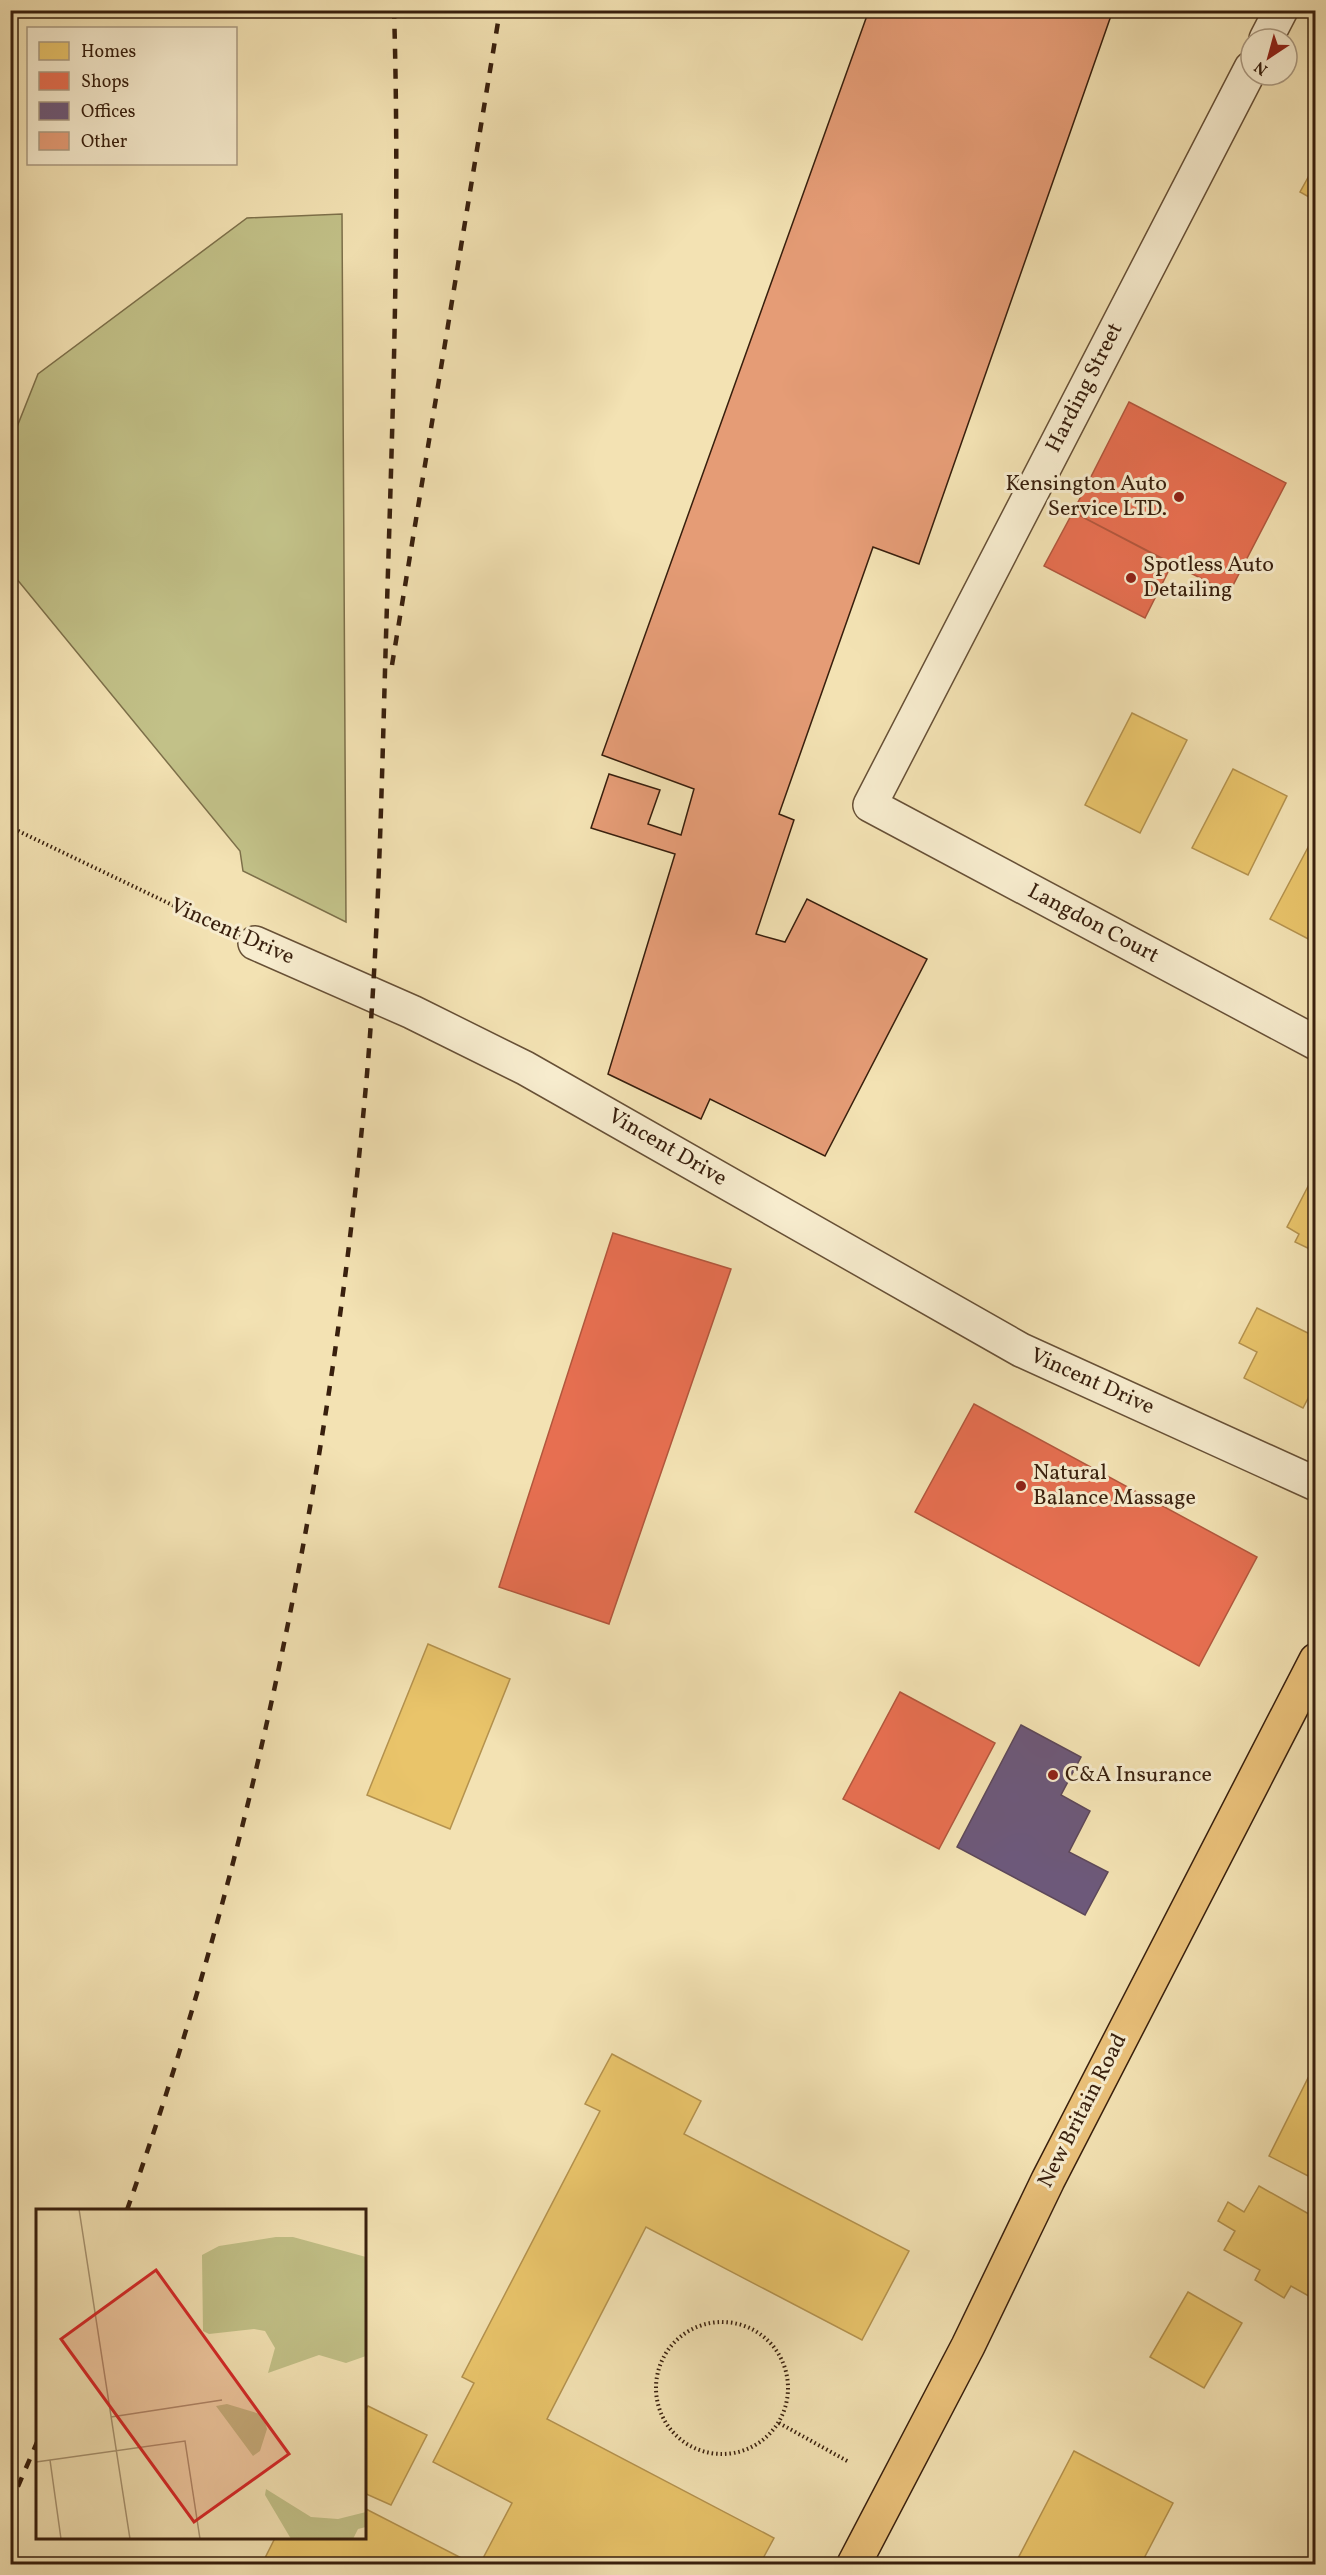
<svg xmlns="http://www.w3.org/2000/svg" width="1326" height="2575" font-family="Vollkorn,serif">
<style>
.green{fill:#c2c188;stroke:#7d704a;stroke-width:1.5}
.homes{fill:#e9c46a;stroke:#b4924e;stroke-width:1.5}
.shops{fill:#e76f51;stroke:#b2573d;stroke-width:1.5}
.offices{fill:#6d597a;stroke:#5d4859;stroke-width:1.5}
.building{fill:#e59c76;stroke:#381f0d;stroke-width:1.5}
.lines{fill:none;stroke-linecap:round;stroke-linejoin:round}
.minor-casing{stroke:#675036;stroke-width:36}
.major-casing{stroke:#381f0d;stroke-width:36}
.path{stroke:#381f0d;stroke-width:4;stroke-dasharray:1.5 3;stroke-linecap:butt}
.minor{stroke:#f7ecce;stroke-width:33}
.major{stroke:#eac17a;stroke-width:33}
.rail{stroke:#381f0d;stroke-width:4.5;stroke-dasharray:10 10;stroke-linecap:butt}
.poi-dot{fill:#8f2418;stroke:#f7ecce;stroke-width:2}
.labels{text-anchor:middle;dominant-baseline:central;stroke-width:6;stroke-linejoin:round;paint-order:stroke}
.street-label{font-size:22px;fill:#381f0d;stroke:#f7ecce}
.poi-label{font-size:22px;fill:#381f0d;stroke:#f7ecce;text-anchor:start}
.inset-road{fill:none;stroke:#a89471;stroke-width:1.5}
.view{fill:#d62828;fill-opacity:0.15;stroke:#d62828;stroke-width:3}
.inset-edge{fill:none;stroke:#381f0d;stroke-width:3}
</style>
<rect width="100%" height="100%" fill="#f3e2b3"/>
<filter id="stains"><feTurbulence type="fractalNoise" baseFrequency=".00333" numOctaves="4"/><feColorMatrix values="0 0 0 0 .2 0 0 0 0 .09 0 0 0 0 .02 0 0 0 .5 -.17"/></filter>
<radialGradient id="worn" r=".72"><stop offset=".6" stop-color="#630" stop-opacity="0"/><stop offset="1" stop-color="#630" stop-opacity=".3"/></radialGradient>
<path class="green" d="M 342,214 L 346,922 L 243,871 L 240,851 L 11,572 L 11,442 L 38,374 L 247,218 Z"/>
<path class="homes" d="M 1316,163 L 1316,201 L 1300,192 Z
M 1132,713 L 1187,740 L 1140,833 L 1085,805 Z
M 1233,769 L 1287,796 L 1248,875 L 1192,848 Z
M 1313,838 L 1316,840 L 1316,943 L 1270,919 Z
M 1316,1171 L 1316,1252 L 1295,1242 L 1299,1234 L 1287,1227 Z
M 1257,1308 L 1316,1337 L 1316,1383 L 1303,1408 L 1244,1378 L 1257,1352 L 1239,1343 Z
M 428,1644 L 510,1679 L 450,1829 L 367,1795 Z
M 612,2054 L 701,2101 L 684,2134 L 909,2251 L 862,2340 L 646,2227 L 547,2419 L 774,2538 L 760,2564 L 480,2564 L 512,2503 L 433,2462 L 474,2383 L 462,2377 L 600,2111 L 585,2104 Z
M 1308,2078 L 1316,2081 L 1316,2180 L 1269,2156 Z
M 1259,2186 L 1316,2218 L 1314,2299 L 1291,2286 L 1284,2298 L 1255,2280 L 1260,2270 L 1224,2250 L 1235,2231 L 1218,2221 L 1228,2202 L 1244,2212 Z
M 1188,2292 L 1242,2323 L 1204,2388 L 1150,2357 Z
M 368,2406 L 427,2435 L 391,2505 L 364,2493 L 364,2412 Z
M 1074,2451 L 1173,2503 L 1141,2564 L 1015,2564 Z
M 364,2508 L 473,2564 L 273,2564 L 264,2560 L 275,2538 L 364,2538 Z"/>
<path class="shops" d="M 1129,402 L 1286,483 L 1229,593 L 1073,512 Z
M 1073,512 L 1172,564 L 1145,618 L 1044,566 Z
M 613,1233 L 731,1269 L 609,1624 L 499,1587 Z
M 974,1404 L 1257,1557 L 1199,1666 L 915,1512 Z
M 900,1692 L 995,1743 L 939,1849 L 843,1799 Z"/>
<path class="offices" d="M 1021,1725 L 1081,1757 L 1061,1795 L 1090,1811 L 1069,1852 L 1108,1872 L 1085,1915 L 957,1847 Z"/>
<path class="building" d="M 869,10 L 1113,10 L 919,564 L 873,547 L 779,814 L 794,820 L 756,934 L 785,942 L 807,899 L 927,959 L 825,1156 L 710,1099 L 701,1119 L 608,1074 L 675,854 L 591,828 L 609,774 L 660,790 L 648,824 L 681,835 L 694,789 L 602,755 Z"/>
<g class="lines">
<defs>
<path id="minor" d="M 1266,39 L 1281,10
M 1251,68 L 870,805 L 1316,1043
M 255,943 L 412,1012 L 525,1068 L 1021,1350 L 1316,1484"/>
<path id="major" d="M 854,2564 L 968,2346 L 1048,2180 L 1316,1660"/>
</defs>
<use href="#minor" class="minor-casing"/>
<use href="#major" class="major-casing"/>
<path class="path" d="M 10,827 L 216,926
M656 2388a66 66 0 1 1 132 0a66 66 0 1 1-132 0Z
M 779,2423 L 849,2462"/>
<use href="#minor" class="minor"/>
<use href="#major" class="major"/>
<path class="rail" d="M 392,665 L 500,10
M 127,2210 C 256,1846 333,1459 367,1074 C 380,918 382,760 387,604 C 393,406 400,208 394,10
M 10,2505 L 38,2440"/>
</g>
<g class="poi-dot">
<circle cx="1179" cy="497" r="6"/>
<circle cx="1131" cy="578" r="6"/>
<circle cx="1021" cy="1486" r="6"/>
<circle cx="1053" cy="1775" r="6"/>
</g>
<g class="labels">
<g class="street-label">
<text transform="translate(1085 388) rotate(-63)">Harding Street</text>
<text transform="translate(1093 924) rotate(28)">Langdon Court</text>
<text transform="translate(232 932) rotate(24)">Vincent Drive</text>
<text transform="translate(667 1148) rotate(30)">Vincent Drive</text>
<text transform="translate(1092 1382) rotate(24)">Vincent Drive</text>
<text transform="translate(1083 2111) rotate(-63)">New Britain Road</text>
</g>
<g class="poi-label">
<text x="1167" y="484" text-anchor="end">Kensington Auto<tspan x="1167" dy="25">Service LTD.</tspan></text>
<text x="1143" y="565">Spotless Auto<tspan x="1143" dy="25">Detailing</tspan></text>
<text x="1033" y="1473">Natural<tspan x="1033" dy="25">Balance Massage</tspan></text>
<text x="1065" y="1775">C&amp;A Insurance</text>
</g>
</g>
<g transform="translate(36 2209)">
<rect width="330" height="330" fill="#f3e2b3"/>
<path d="M 240,28 L 257,28 L 330,48 L 330,147 L 310,154 L 283,146 L 232,164 L 239,139 L 229,122 L 218,120 L 173,125 L 167,122 L 166,46 L 183,37 ZM 191,195 L 227,206 L 231,220 L 224,242 L 217,247 L 180,197 ZM 230,280 L 275,308 L 302,310 L 330,303 L 330,318 L 322,320 L 317,330 L 255,330 L 229,286 Z" fill="#c2c188"/>
<path class="inset-road" d="M 43,0 L 94,330M 75,208 L 186,191M 14,251 L 25,330M 0,253 L 149,232 L 164,330"/>
<path class="view" d="M 120,61 L 253,245 L 158,313 L 25,130 Z"/>
<rect width="330" height="330" class="inset-edge"/>
</g>
<rect width="1326" height="2575" fill="none" stroke="#f3e2b3" stroke-width="36"/>
<rect x="12" y="12" width="1302" height="2551" fill="none" stroke="#381f0d" stroke-width="3"/>
<rect x="18" y="18" width="1290" height="2539" fill="none" stroke="#381f0d" stroke-width="1.5"/>
<rect x="27" y="27" width="210" height="138" fill="#f7ecce" stroke="#ab9a81" stroke-width="1.5"/>
<rect x="39" y="42" width="30" height="18" fill="#e9c46a" stroke="#ab9a81" stroke-width="1.5"/>
<text x="81" y="57" font-size="18" fill="#381f0d">Homes</text>
<rect x="39" y="72" width="30" height="18" fill="#e76f51" stroke="#ab9a81" stroke-width="1.5"/>
<text x="81" y="87" font-size="18" fill="#381f0d">Shops</text>
<rect x="39" y="102" width="30" height="18" fill="#6d597a" stroke="#ab9a81" stroke-width="1.5"/>
<text x="81" y="117" font-size="18" fill="#381f0d">Offices</text>
<rect x="39" y="132" width="30" height="18" fill="#e59c76" stroke="#ab9a81" stroke-width="1.5"/>
<text x="81" y="147" font-size="18" fill="#381f0d">Other</text>
<g transform="translate(1269 57) rotate(216)"><circle r="28" fill="#f7ecce" stroke="#ab9a81" stroke-width="1.5"/>
<path d="M0-4.5L10 22L0 15L-10 22Z" fill="#8f2418"/>
<text y="-9" font-size="16" font-weight="bold" text-anchor="middle" fill="#381f0d">N</text>
</g>
<rect width="100%" height="100%" filter="url(#stains)"/>
<rect width="100%" height="100%" fill="url(#worn)"/>
</svg>
